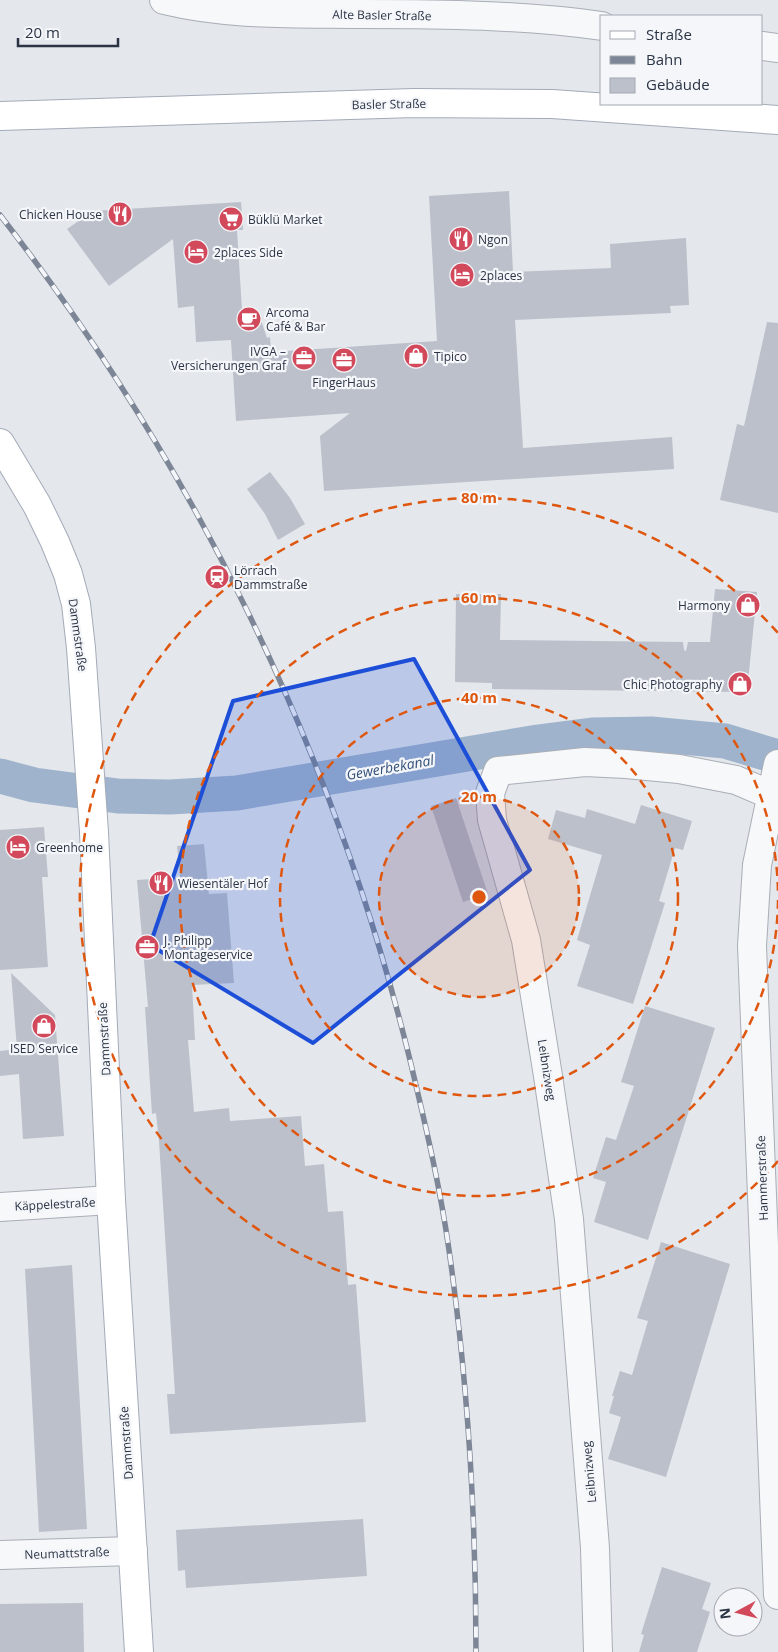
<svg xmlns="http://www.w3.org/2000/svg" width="778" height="1652" font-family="'Open Sans',sans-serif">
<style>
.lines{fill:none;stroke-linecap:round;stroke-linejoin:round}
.canal{stroke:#9fb4cc;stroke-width:35}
.building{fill:#bbc0ca}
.minor-casing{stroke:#a9aeb7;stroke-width:30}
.major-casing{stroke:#a3abb8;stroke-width:30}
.minor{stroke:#f7f8fa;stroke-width:28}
.major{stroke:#fff;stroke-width:28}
.rail-casing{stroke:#7d8696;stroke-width:5.5}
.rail{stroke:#f4f6f9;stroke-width:4;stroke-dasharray:11;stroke-linecap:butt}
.marked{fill:#1d4ed8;fill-opacity:0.2;stroke:#1d4ed8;stroke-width:4;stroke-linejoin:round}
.ring{fill:none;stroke:#df570f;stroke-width:2.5;stroke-dasharray:9 6}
.labels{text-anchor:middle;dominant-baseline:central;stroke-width:4.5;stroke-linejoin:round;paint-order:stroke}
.street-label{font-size:12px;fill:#2b3445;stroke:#f4f6f9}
.poi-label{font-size:12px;fill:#2b3445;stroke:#f4f6f9;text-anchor:start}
.water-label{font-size:14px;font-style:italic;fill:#34527a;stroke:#f4f6f9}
.centre{fill:#df570f;stroke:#f4f6f9;stroke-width:2.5}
.ring-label{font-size:15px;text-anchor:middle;font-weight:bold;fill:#df570f;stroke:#f4f6f9;stroke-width:4.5;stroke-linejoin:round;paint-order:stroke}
</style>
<rect width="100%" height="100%" fill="#e4e7ec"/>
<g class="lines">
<path class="canal" d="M 0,776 L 34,785 L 118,796 L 170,797 L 237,793 L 538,742 L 592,735 L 651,734 L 725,741 L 778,757"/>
</g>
<path class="building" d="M 509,191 L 513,272 L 611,268 L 610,244 L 686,238 L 689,305 L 670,306 L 671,313 L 515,320 L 523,448 L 672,437 L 674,469 L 324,491 L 320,436 L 350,413 L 236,421 L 231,340 L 196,342 L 194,306 L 178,308 L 173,239 L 109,286 L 67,229 L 93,211 L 241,202 L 243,230 L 237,230 L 242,310 L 258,311 L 267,338 L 270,337 L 271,352 L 437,341 L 429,196 Z
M 767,322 L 778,323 L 778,513 L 720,500 L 737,424 L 744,426 Z
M 270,472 L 290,498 L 305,524 L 278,540 L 265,514 L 247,489 Z
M 715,589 L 757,592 L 747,692 L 492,689 L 492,683 L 455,682 L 456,594 L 501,594 L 500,640 L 683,642 L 684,650 L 686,651 L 688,642 L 710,642 Z
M 456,798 L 488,894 L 463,902 L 431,806 Z
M 641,805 L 692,821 L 683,850 L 675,848 L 659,901 L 665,903 L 633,1004 L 577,986 L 590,945 L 577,940 L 602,855 L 548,839 L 556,810 L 585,818 L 587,809 L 635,824 Z
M 44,827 L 48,877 L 42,877 L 48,967 L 0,970 L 0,830 Z
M 204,844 L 209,894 L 227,893 L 234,983 L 192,985 L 195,1040 L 188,1040 L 194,1112 L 229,1108 L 230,1121 L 301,1116 L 305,1166 L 324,1164 L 328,1212 L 343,1211 L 348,1285 L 356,1284 L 366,1422 L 170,1434 L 167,1394 L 175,1394 L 159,1141 L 156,1113 L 152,1114 L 145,1007 L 148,1007 L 137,880 L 180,877 L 177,846 Z
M 11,973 L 55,1015 L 64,1136 L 23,1139 L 19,1074 L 0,1076 L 0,1051 L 17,1049 Z
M 645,1006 L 715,1028 L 648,1240 L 594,1222 L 606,1182 L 593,1178 L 606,1137 L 616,1140 L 634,1086 L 621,1082 Z
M 661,1242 L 730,1264 L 666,1477 L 608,1459 L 621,1417 L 609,1413 L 614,1396 L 612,1396 L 620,1371 L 632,1375 L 648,1321 L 637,1318 Z
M 72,1265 L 87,1529 L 39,1532 L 25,1269 Z
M 363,1519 L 367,1576 L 186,1588 L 185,1570 L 178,1571 L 176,1530 Z
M 662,1567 L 711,1583 L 702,1609 L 710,1612 L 697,1652 L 639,1652 L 644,1635 L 641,1634 Z
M 83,1603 L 84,1652 L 0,1652 L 0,1604 Z"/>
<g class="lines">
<defs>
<path id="minor" d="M 164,0 C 229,16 297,13 363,14 C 443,14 523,15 602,26
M 762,46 L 778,48
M 778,764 L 757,865 L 752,946 L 778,1595
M 0,1207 L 111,1200
M 0,1555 L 133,1551
M 598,1652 L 595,1548 L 569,1219 L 548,1076 L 526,940 L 492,820 L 490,793 L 498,771 L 585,762 L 626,764 L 679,769 L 736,780 L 771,795"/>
<path id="major" d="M 0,116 L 414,103 L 552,104 L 778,120
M 0,443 L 37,505 L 55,542 L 68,574 L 76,604 L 81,648 L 94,832 L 111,1200 L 139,1652"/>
</defs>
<use href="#minor" class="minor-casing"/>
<use href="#major" class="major-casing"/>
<use href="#minor" class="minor"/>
<use href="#major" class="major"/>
<defs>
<path id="rail" d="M 0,215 C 195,466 334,751 410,1060 C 425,1123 440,1186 449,1250 C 468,1383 476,1518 476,1652"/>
</defs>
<use href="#rail" class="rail-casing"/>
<use href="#rail" class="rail"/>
</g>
<path class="marked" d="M 414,659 L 530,870 L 313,1043 L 150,945 L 233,701 Z"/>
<circle cx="479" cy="897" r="100" fill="#df570f" fill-opacity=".12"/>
<g class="ring">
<circle cx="479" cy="897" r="100"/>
<circle cx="479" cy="897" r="199"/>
<path d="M778 900A299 299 0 1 1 778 894"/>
<path d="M778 1161A399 399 0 1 1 778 633"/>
</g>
<defs>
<symbol id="restaurant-disc" viewBox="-11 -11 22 22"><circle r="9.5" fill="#d1495b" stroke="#f4f6f9"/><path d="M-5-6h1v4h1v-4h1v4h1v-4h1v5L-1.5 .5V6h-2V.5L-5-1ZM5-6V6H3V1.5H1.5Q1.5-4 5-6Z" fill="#fff"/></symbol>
<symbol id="supermarket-disc" viewBox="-11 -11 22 22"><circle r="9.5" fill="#d1495b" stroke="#f4f6f9"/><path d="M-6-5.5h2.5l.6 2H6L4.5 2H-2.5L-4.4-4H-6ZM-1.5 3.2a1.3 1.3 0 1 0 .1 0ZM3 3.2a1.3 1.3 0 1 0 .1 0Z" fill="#fff"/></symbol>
<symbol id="hotel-disc" viewBox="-11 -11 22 22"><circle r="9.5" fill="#d1495b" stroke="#f4f6f9"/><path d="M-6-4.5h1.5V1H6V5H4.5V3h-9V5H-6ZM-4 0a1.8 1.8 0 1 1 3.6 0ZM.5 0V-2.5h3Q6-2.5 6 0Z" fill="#fff"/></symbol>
<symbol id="cafe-disc" viewBox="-11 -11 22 22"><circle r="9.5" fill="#d1495b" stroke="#f4f6f9"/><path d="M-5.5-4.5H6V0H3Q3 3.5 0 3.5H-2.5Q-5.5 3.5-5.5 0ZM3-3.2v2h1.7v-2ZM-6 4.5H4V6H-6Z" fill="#fff"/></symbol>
<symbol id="shop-disc" viewBox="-11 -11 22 22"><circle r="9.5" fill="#d1495b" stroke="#f4f6f9"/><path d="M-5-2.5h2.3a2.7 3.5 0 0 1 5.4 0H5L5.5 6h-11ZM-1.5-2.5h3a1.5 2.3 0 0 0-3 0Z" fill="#fff"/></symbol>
<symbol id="office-disc" viewBox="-11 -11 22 22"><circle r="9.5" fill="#d1495b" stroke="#f4f6f9"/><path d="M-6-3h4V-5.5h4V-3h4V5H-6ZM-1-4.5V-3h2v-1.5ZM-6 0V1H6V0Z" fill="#fff"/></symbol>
<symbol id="station-disc" viewBox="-11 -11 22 22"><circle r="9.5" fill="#d1495b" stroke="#f4f6f9"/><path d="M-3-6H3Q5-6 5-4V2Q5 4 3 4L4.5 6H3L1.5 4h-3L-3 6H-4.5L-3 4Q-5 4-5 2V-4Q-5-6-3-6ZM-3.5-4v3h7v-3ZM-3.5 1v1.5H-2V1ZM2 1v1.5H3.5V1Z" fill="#fff"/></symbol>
</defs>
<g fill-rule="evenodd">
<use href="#restaurant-disc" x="106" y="200" width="28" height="28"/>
<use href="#supermarket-disc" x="217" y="205" width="28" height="28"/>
<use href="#restaurant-disc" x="447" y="225" width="28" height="28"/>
<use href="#hotel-disc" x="182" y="238" width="28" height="28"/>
<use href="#hotel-disc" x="448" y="261" width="28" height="28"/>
<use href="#cafe-disc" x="235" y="305" width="28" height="28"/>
<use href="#shop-disc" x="402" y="342" width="28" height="28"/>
<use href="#office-disc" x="290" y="344" width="28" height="28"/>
<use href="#office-disc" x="330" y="346" width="28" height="28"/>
<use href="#station-disc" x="203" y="563" width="28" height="28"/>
<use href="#shop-disc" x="734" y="591" width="28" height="28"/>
<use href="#shop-disc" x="726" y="670" width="28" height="28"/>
<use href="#hotel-disc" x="4" y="833" width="28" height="28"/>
<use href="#restaurant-disc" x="147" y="869" width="28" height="28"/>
<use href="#office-disc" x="133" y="933" width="28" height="28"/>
<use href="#shop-disc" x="30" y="1012" width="28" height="28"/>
</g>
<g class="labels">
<g class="street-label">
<text transform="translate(382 15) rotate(1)">Alte Basler Straße</text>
<text transform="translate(389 104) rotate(-1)">Basler Straße</text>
<text transform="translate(78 635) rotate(82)">Dammstraße</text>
<text transform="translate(104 1039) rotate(-93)">Dammstraße</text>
<text transform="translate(547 1070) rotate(81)">Leibnizweg</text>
<text transform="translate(762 1178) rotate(-92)">Hammerstraße</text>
<text transform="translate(55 1204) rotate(-3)">Käppelestraße</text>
<text transform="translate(126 1443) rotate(-94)">Dammstraße</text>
<text transform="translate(589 1472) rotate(-95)">Leibnizweg</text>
<text transform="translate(67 1553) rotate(-2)">Neumattstraße</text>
</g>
<g class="poi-label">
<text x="102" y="214" text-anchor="end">Chicken House</text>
<text x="248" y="219">Büklü Market</text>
<text x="478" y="239">Ngon</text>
<text x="214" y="252">2places Side</text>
<text x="480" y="275">2places</text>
<text x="266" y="312">Arcoma<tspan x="266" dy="14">Café &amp; Bar</tspan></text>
<text x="286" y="351" text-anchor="end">IVGA –<tspan x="286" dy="14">Versicherungen Graf</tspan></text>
<text x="434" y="356">Tipico</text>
<text x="344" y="382" text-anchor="middle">FingerHaus</text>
<text x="234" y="570">Lörrach<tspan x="234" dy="14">Dammstraße</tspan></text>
<text x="730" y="605" text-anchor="end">Harmony</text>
<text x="722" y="684" text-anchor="end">Chic Photography</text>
<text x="36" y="847">Greenhome</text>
<text x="178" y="883">Wiesentäler Hof</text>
<text x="164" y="940">J. Philipp<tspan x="164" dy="14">Montageservice</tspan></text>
<text x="44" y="1048" text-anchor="middle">ISED Service</text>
</g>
<g class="water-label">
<text transform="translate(390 767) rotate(-10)">Gewerbekanal</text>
</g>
</g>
<circle cx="479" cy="897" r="8" class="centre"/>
<g class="ring-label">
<text x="479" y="503">80 m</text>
<text x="479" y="603">60 m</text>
<text x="479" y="703">40 m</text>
<text x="479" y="802">20 m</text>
</g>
<rect x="600" y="15" width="162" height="90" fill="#f4f6f9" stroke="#a4a8b1"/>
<rect x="610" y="31" width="25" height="8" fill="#ffffff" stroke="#a4a8b1"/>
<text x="646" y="40" font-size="15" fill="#2b3445">Straße</text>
<rect x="610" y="56" width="25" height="8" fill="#7d8696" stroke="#a4a8b1"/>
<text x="646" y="65" font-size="15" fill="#2b3445">Bahn</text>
<rect x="610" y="78" width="25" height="15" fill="#bbc0ca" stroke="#a4a8b1"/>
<text x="646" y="90" font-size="15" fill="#2b3445">Gebäude</text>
<g transform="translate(738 1612) rotate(263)"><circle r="24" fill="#f4f6f9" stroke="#a4a8b1"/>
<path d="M0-4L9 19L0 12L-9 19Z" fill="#d1495b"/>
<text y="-8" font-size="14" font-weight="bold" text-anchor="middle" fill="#2b3445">N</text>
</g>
<path d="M18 38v8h100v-8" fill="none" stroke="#2b3445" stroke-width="2.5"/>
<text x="25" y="38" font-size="15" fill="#2b3445" stroke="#f4f6f9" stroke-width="4" paint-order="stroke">20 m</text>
</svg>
